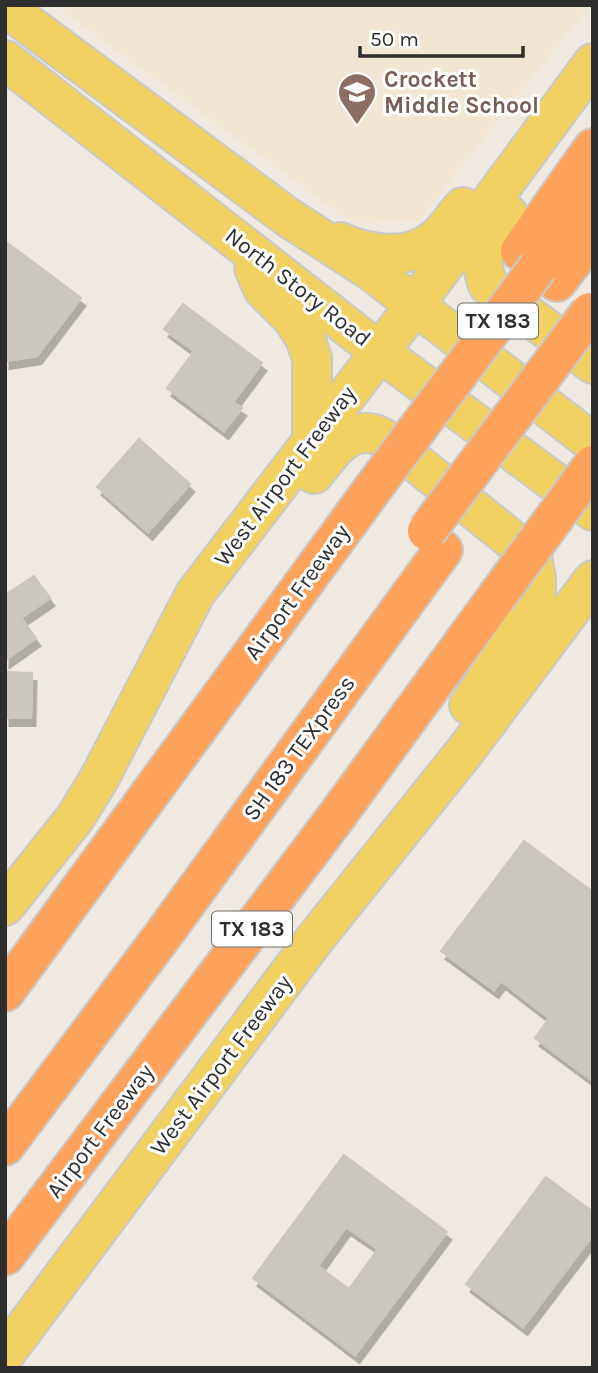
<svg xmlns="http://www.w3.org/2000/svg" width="598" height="1373" font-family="Karla,sans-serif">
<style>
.education{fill:#f0e6d1}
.building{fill:#cbc7bf;stroke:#cbc5ba;stroke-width:2;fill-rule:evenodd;filter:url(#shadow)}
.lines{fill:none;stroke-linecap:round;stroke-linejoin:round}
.major-casing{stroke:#c9c9c9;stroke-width:42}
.highway-casing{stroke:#c9c9c9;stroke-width:42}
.major{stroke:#f2d163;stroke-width:38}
.highway{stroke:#ffa35c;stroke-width:38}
.highway-bridge-casing{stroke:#c9c9c9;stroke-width:42;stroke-linecap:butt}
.highway-bridge{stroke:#ffa35c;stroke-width:38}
.labels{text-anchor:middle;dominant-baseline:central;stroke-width:6;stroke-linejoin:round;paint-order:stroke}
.shield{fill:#fff;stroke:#6d6d6d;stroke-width:2}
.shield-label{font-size:21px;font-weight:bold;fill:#2e2e2e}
.education-label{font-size:23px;font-weight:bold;fill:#785e54;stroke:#fff;text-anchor:start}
.street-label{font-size:23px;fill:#2e2e2e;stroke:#fff}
</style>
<defs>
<filter id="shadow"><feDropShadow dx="4.5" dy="8" stdDeviation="0" flood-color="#0004"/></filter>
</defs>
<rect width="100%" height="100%" fill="#efe9e1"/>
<path class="education" d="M 54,5 L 592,5 L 569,31 L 419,221 L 352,223 Z"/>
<path class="building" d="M 5,241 L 81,298 L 37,356 L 5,361 Z
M 183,304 L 262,363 L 233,402 L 242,408 L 224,431 L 167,388 L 194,351 L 164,329 Z
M 139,439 L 190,484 L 148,532 L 97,487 Z
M 34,576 L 50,598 L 21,618 L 36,638 L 5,660 L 5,595 Z
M 5,672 L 32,673 L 31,718 L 5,718 Z
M 524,841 L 593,892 L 593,1081 L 535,1038 L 549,1018 L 501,981 L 494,990 L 441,951 Z
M 344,1155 L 447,1232 L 355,1355 L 253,1278 ZM 346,1227 L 378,1249 L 349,1289 L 318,1266 Z
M 546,1177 L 593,1212 L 593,1235 L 523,1327 L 466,1284 Z"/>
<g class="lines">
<defs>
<path id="major" d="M 5,7 L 289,218 L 371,271 L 593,443
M 5,60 L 380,352 L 593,511
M 508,214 C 488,241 475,250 488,285 L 593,364
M 340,242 C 369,255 407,261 434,240 C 445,232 454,217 463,207
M 254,268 L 263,289 L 292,318 L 305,338 L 312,358 L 312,441
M 314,474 C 329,455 346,427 374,434 C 381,436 388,441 394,445 L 532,556 L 536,578 L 536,607 L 469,705
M 5,906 L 75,818 L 99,779 L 195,594 L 380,352 L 593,63
M 5,1354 L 314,940 L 466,750 L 593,580"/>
<path id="highway" d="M 520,251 L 593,148
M 550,252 L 593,195
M 557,282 L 593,235
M 5,992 L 377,483
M 5,1146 L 166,931 L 443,550
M 5,1256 L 336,817 L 495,599"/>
</defs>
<use href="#major" class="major-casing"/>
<use href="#highway" class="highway-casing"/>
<use href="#major" class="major"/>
<use href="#highway" class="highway"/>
<defs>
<path id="highway-bridge" d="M 377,483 L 538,267
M 427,531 L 590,312
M 495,599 L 593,465"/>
</defs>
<use href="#highway-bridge" class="highway-bridge-casing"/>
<use href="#highway-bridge" class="highway-bridge"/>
</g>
<defs>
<symbol id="school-pin" viewBox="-11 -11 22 30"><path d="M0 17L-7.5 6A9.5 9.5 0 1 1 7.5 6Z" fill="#8d6e63" stroke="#fff"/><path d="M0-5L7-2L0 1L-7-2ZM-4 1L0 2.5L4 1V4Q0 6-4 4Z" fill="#fff"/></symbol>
</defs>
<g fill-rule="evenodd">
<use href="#school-pin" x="335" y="70" width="44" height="60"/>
</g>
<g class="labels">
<g class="shield">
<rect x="458" y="303.5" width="80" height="35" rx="5"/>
<rect x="212" y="911.5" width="80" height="35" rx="5"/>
</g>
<g class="shield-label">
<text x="498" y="321">TX 183</text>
<text x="252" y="929">TX 183</text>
</g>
<g class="education-label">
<text x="384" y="79">Crockett<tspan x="384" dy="26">Middle School</tspan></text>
</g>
<g class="street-label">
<text transform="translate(298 287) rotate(38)">North Story Road</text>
<text transform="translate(285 476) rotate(-53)">West Airport Freeway</text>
<text transform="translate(297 592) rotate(-54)">Airport Freeway</text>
<text transform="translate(299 748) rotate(-54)">SH 183 TEXpress</text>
<text transform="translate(221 1065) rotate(-53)">West Airport Freeway</text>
<text transform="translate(100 1131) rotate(-53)">Airport Freeway</text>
</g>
</g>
<rect width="598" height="1373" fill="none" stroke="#2e2e2e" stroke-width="14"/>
<path d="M360 46v10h163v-10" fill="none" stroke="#2e2e2e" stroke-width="3.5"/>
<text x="370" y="46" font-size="21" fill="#2e2e2e" stroke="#ffffff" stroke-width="5" paint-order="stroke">50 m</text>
</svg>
